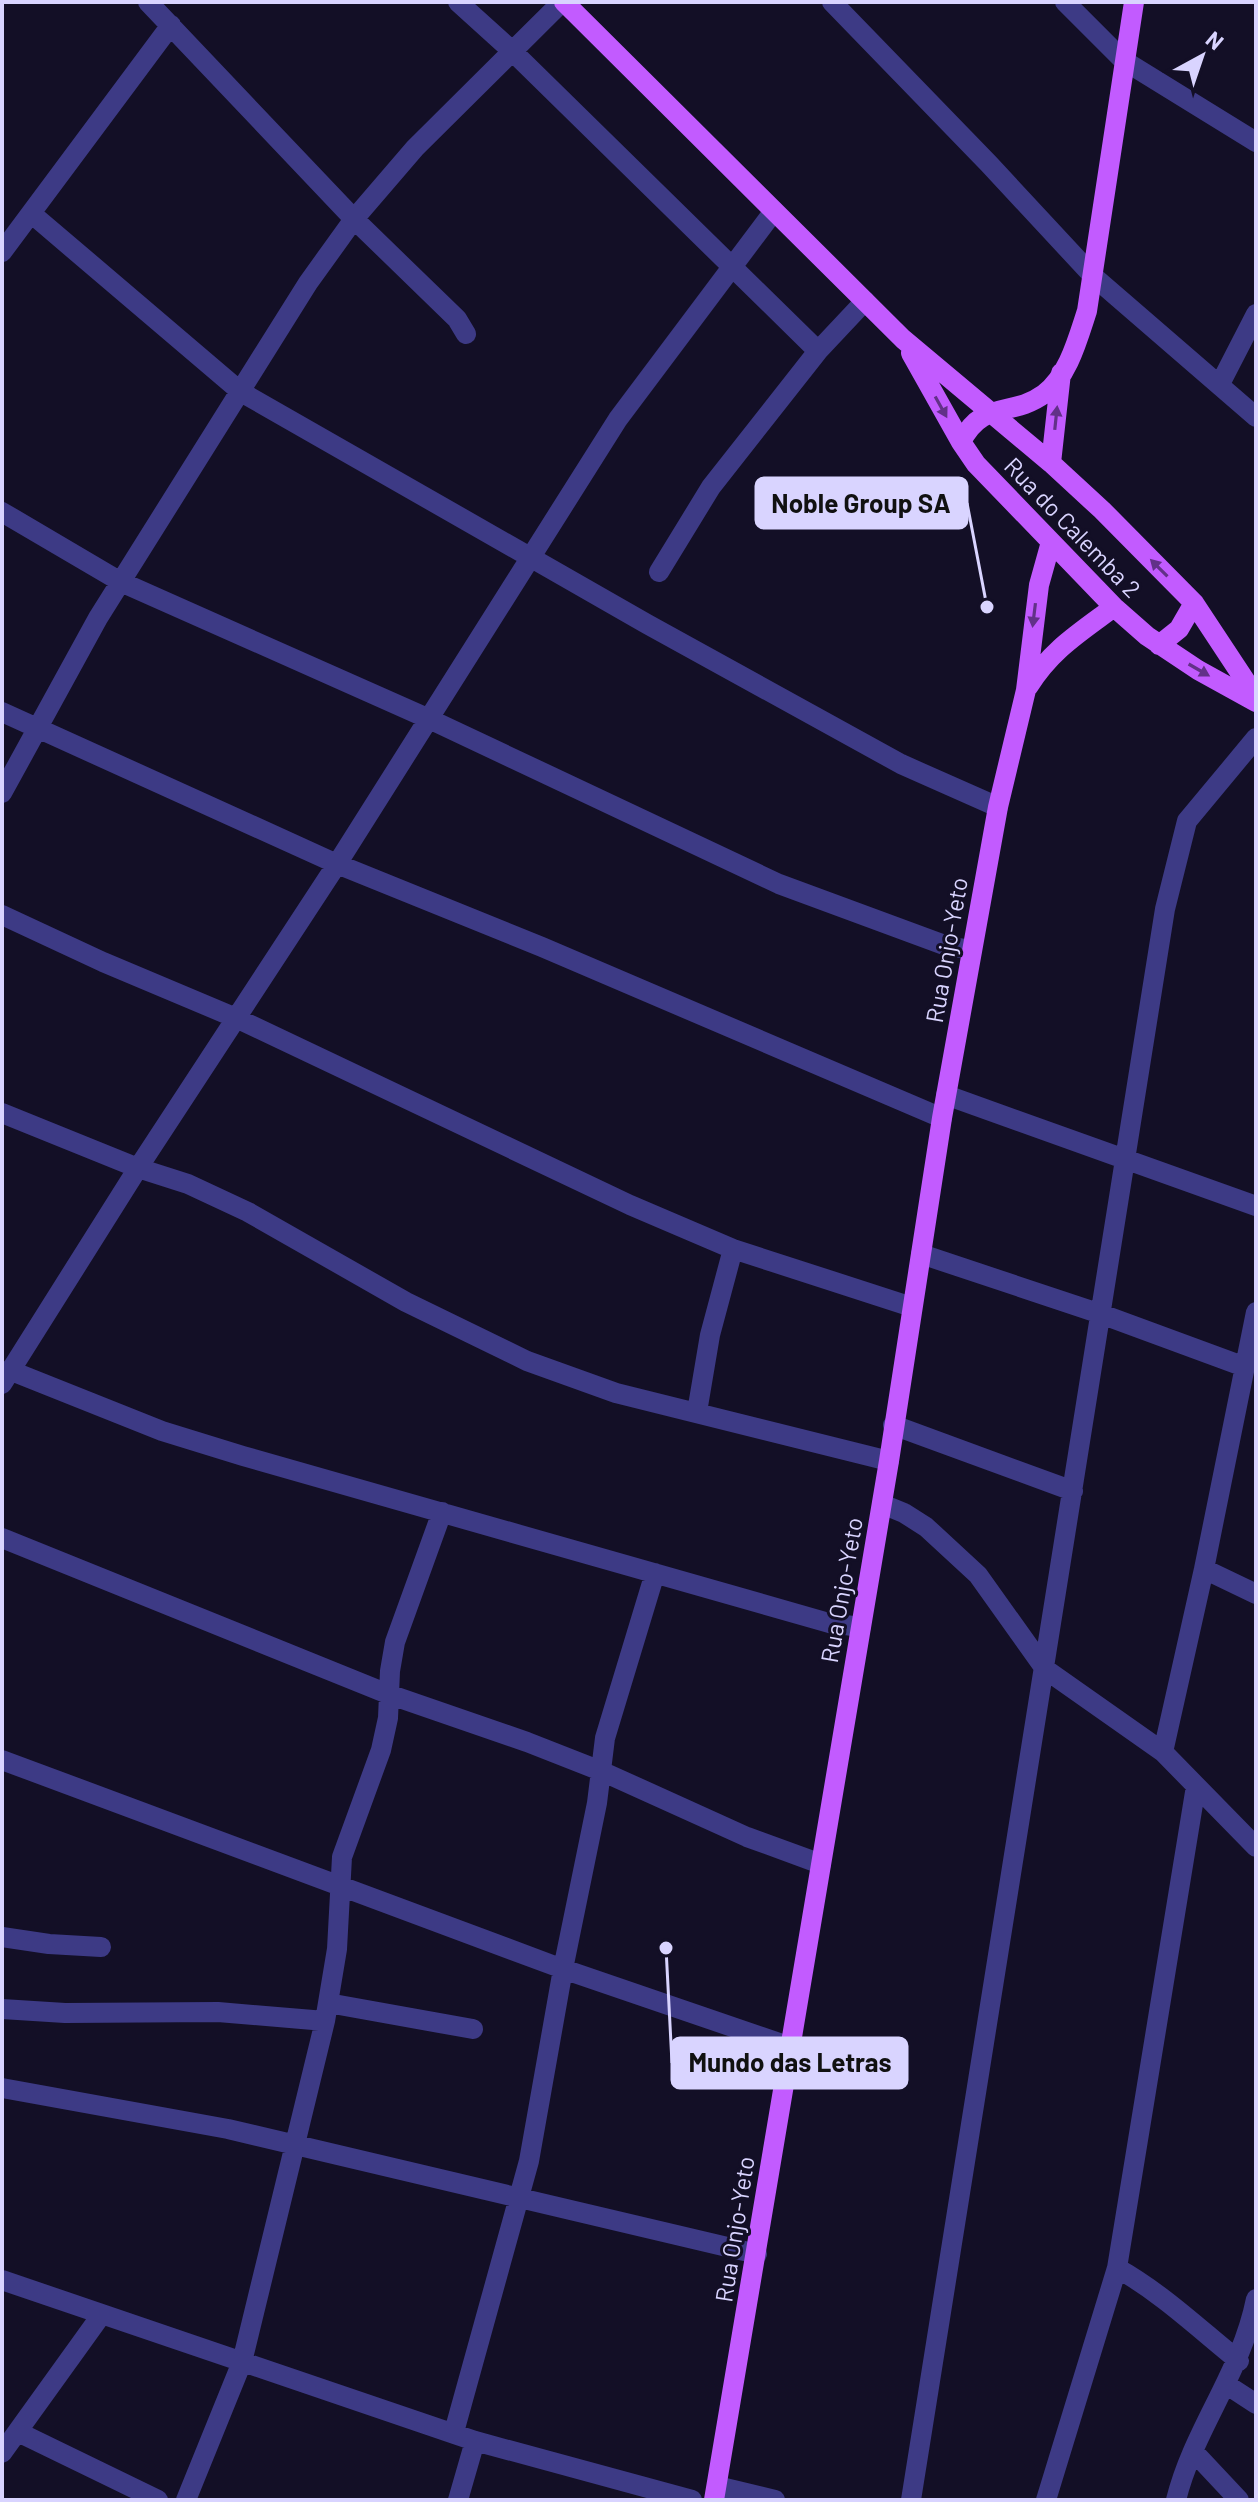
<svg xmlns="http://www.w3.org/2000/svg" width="1258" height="2502" font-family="Barlow,sans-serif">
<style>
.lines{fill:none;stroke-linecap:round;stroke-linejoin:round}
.minor{stroke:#3d3a85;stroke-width:20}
.major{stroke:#c25bff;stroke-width:20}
.oneway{fill:#623188}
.labels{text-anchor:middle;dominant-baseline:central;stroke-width:6;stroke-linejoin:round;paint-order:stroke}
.street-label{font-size:24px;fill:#d9d4ff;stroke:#130f26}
.leader{fill:none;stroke:#d9d4ff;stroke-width:3}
.callout-dot{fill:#d9d4ff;stroke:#130f26;stroke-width:3}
.callout{fill:#d9d4ff;stroke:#d9d4ff;stroke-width:3}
.callout-label{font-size:26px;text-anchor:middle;font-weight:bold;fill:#111}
</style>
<rect width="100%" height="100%" fill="#130f26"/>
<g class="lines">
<path class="minor" d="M 148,2 L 354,219 L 457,319 L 466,334
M 458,2 L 511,50 L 818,351
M 832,2 L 989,164 L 1093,276 L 1256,417
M 1065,2 L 1123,60 L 1256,142
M 32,214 L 241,392 L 647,624 L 901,764 L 998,807
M 2,252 L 171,25
M 1220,384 L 1256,314
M 2,512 L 121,582 L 427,718 L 779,884 L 947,946 L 972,950
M 659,572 L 711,487 L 818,351 L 865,301
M 2,712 L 337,864 L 542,947 L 942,1118
M 2,793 L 98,618 L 308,283 L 354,219 L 415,148 L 562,2
M 2,915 L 103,962 L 236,1018 L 630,1205 L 733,1249 L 912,1307
M 946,1095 L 1256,1206
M 2,1113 L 138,1168 L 188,1184 L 248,1212 L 406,1302 L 527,1361 L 616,1393 L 889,1461
M 921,1254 L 1101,1314 L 1245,1367
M 9,1370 L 162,1431 L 243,1456 L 829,1623 L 861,1627
M 2,1384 L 138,1168 L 337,864 L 618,419 L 774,211
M 697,1412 L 710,1335 L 733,1249
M 893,1425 L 1073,1491
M 882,1504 L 904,1513 L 926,1527 L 978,1575 L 1045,1669 L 1163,1752 L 1256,1847
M 2,1538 L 388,1694 L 527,1742 L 601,1771 L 747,1837 L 821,1864
M 1204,1569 L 1256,1594
M 1163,1752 L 1204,1569 L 1256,1312
M 2,1760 L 563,1969 L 791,2047
M 2,1937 L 49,1944 L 101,1947
M 328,2003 L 473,2029
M 2,2009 L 65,2013 L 218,2012 L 325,2021
M 2,2088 L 228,2129 L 757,2254
M 1117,2268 C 1163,2294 1198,2328 1239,2361
M 2,2280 L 475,2441 L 692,2500
M 1227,2385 L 1256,2404
M 18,2432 L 158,2500
M 454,2432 L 529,2161 L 563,1969 L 597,1803 L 605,1738 L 655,1573
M 1193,2451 L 1239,2500
M 2,2453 L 102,2314
M 717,2486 L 775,2500
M 186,2500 L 242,2362 L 325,2021 L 337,1949 L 342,1857 L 381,1750 L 388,1718 L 390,1671 L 395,1642 L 442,1512
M 458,2500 L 475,2441
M 911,2500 L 1165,909 L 1187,821 L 1256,738
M 1046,2500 L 1117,2268 L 1196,1786
M 1176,2500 C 1194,2428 1241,2374 1256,2299"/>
<path class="major" d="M 564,2 L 903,339 L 1051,463 L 1102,510 L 1194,603 L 1256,697
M 911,353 L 961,442 L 976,464 L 1114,607 L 1147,636 L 1198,670 L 1256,702
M 961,442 C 983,399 1011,418 1044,394 C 1068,377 1078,338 1087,311 L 1134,2
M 1051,463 L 1061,373
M 1159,645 L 1179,629 L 1194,603
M 1028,687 C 1051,650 1079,633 1114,607
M 714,2500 L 889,1461 L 942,1118 L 998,807 L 1026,690 L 1039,585 L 1051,542"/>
</g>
<defs><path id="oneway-solid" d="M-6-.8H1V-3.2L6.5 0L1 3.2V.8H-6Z" transform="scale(2)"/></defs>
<g class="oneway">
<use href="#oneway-solid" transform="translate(941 407) rotate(61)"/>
<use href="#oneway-solid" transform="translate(1056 418) rotate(-84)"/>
<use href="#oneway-solid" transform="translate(1159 568) rotate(-135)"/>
<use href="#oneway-solid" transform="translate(1034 615) rotate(97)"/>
<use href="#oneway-solid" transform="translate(1199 670) rotate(30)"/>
</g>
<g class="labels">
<g class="street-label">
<text transform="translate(1073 527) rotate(46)">Rua do Calemba 2</text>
<text transform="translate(946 950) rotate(-80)">Rua Onjo-Yeto</text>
<text transform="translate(841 1590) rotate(-80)">Rua Onjo-Yeto</text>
<text transform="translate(734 2229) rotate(-81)">Rua Onjo-Yeto</text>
</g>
</g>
<path class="leader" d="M987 607L967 503M666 1948L672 2063"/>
<g class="callout-dot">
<circle cx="987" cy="607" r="8"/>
<circle cx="666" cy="1948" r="8"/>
</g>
<g class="callout">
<rect x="756" y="478" width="211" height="50" rx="8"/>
<rect x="672" y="2038" width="235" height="50" rx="8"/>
</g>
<g class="callout-label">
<text x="861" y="513">Noble Group SA</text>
<text x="790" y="2072">Mundo das Letras</text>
</g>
<rect width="1258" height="2502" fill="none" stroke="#d9d4ff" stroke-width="8"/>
<g transform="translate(1202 56) rotate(40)" stroke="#130f26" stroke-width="6" paint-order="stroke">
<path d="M0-6L14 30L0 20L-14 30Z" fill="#d9d4ff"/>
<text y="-12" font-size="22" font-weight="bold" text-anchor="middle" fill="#d9d4ff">N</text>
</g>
</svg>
